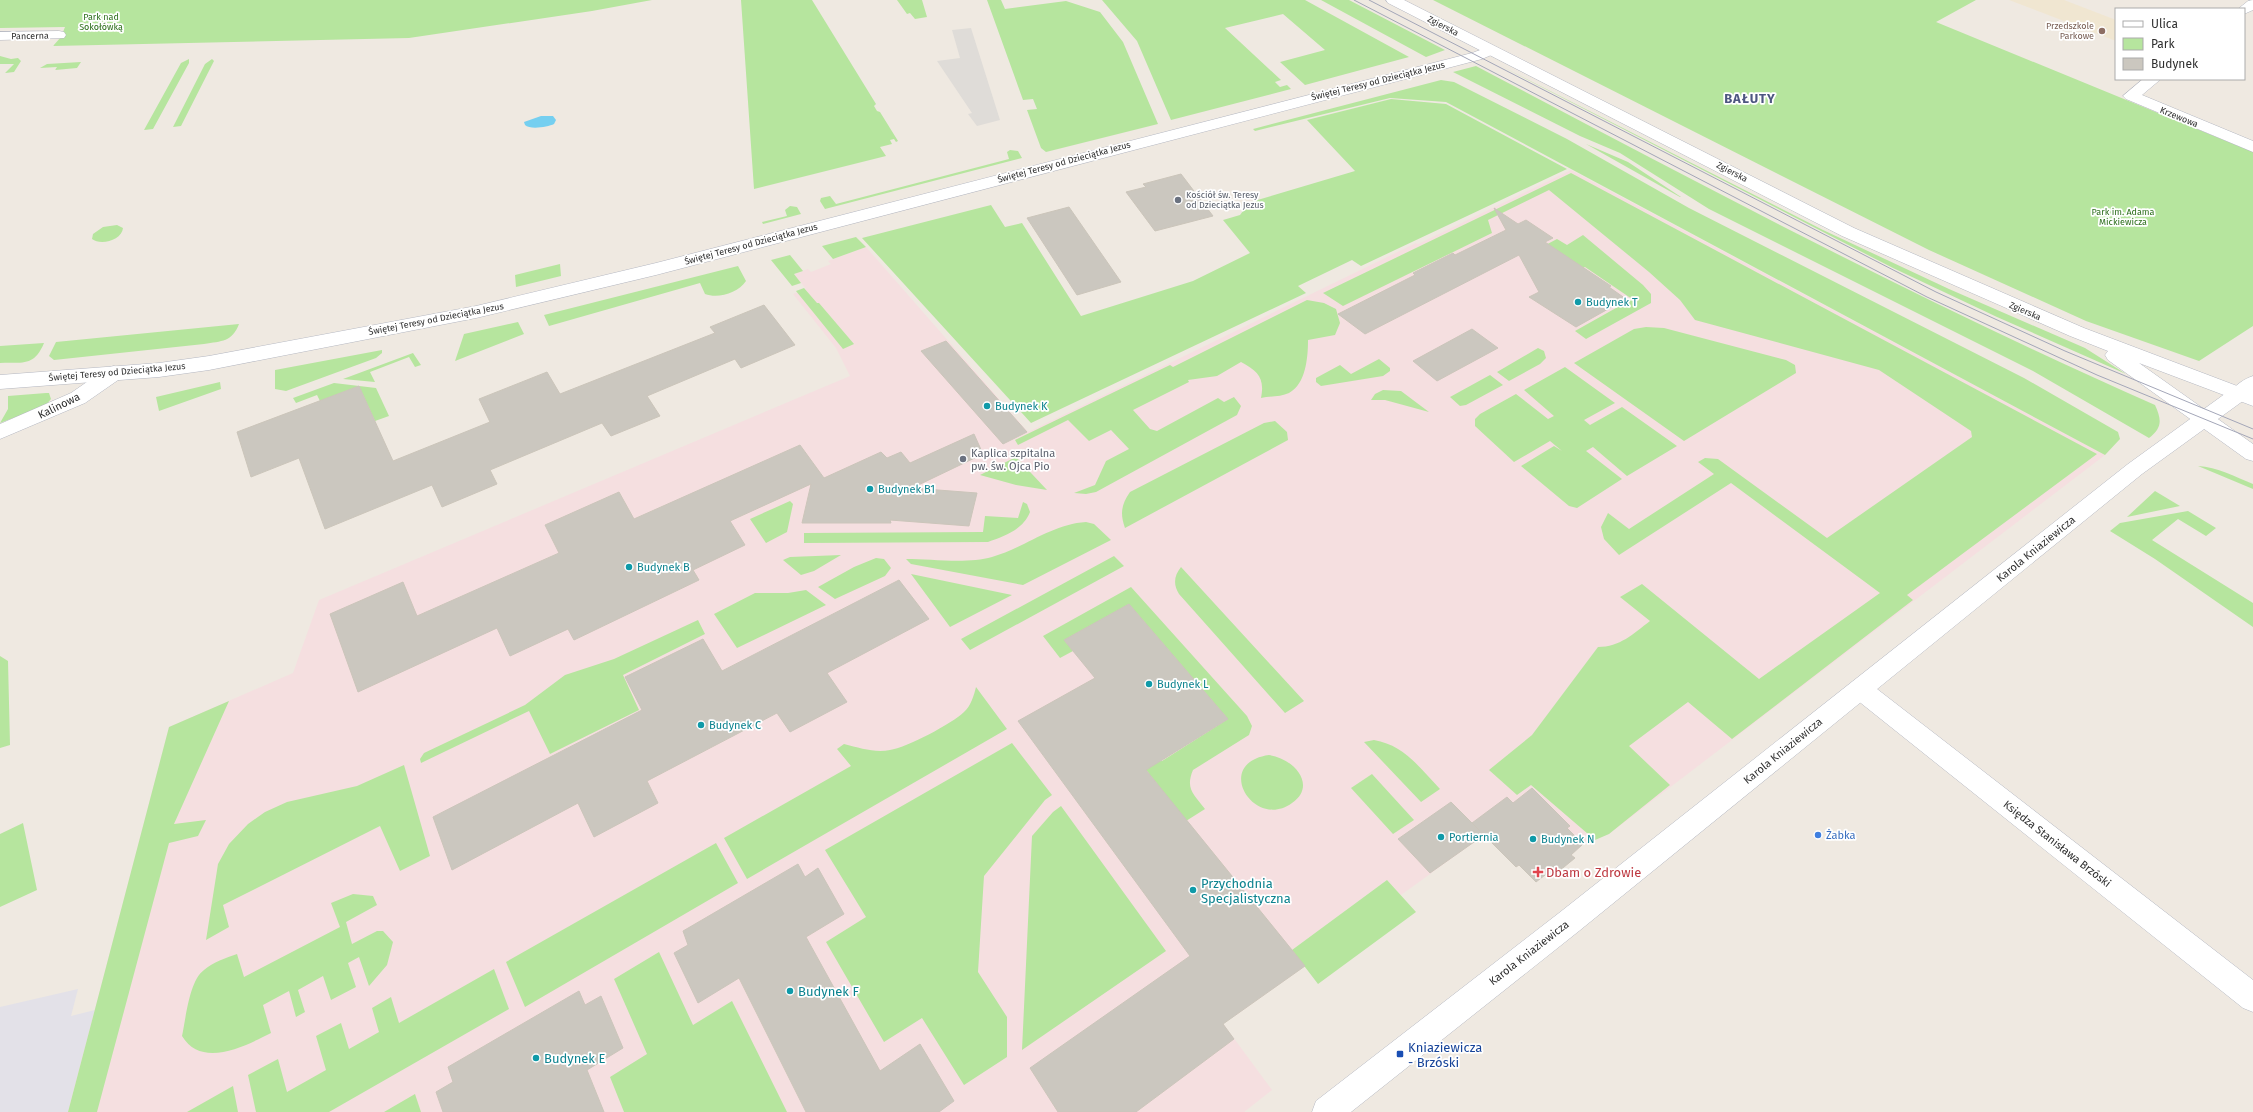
<svg xmlns="http://www.w3.org/2000/svg" width="2253" height="1112" font-family="'Fira Sans',sans-serif">
<style>
.industrial{fill:#e3e1e8}
.education{fill:#f0e6d1}
.medical{fill:#f5dfe0}
.green{fill:#b6e59e}
.plaza{fill:#dfdcd8}
.water{fill:#75cff0}
.building{fill:#cbc7bf;stroke:#cbc5ba}
.lines{fill:none;stroke-linecap:round;stroke-linejoin:round}
.minor-casing{stroke:#b4b7c1;stroke-width:1}
.tertiary-casing{stroke:#b4b7c1;stroke-width:1}
.secondary-casing{stroke:#b4b7c1;stroke-width:1}
.minor{fill:#fff;fill-rule:evenodd}
.tertiary{fill:#fff;fill-rule:evenodd}
.secondary{fill:#fff;fill-rule:evenodd}
.tram{stroke:#a3a6b8;stroke-width:1}
.education-dot{fill:#8d6e63;stroke:#fff;stroke-width:1.5}
.worship-dot{fill:#6b7280;stroke:#fff;stroke-width:1.5}
.culture-dot{fill:#0f9aa8;stroke:#fff;stroke-width:1.5}
.shop-dot{fill:#3f7fe0;stroke:#fff;stroke-width:1.5}
.health-dot{fill:#e0444e;stroke:#fff;stroke-width:1.5}
.transit-dot{fill:#1a4fb4;stroke:#fff;stroke-width:1.5}
.labels{text-anchor:middle;dominant-baseline:central;stroke-width:3.5;stroke-linejoin:round;paint-order:stroke}
.far-park-label{font-size:9px;fill:#2c6e1b;stroke:#fff}
.far-street-label{font-size:9px;fill:#2e2e2e;stroke:#fff}
.far-education-label{font-size:9px;fill:#785e54;stroke:#fff;text-anchor:end}
.far-worship-label{font-size:9px;fill:#5b616d;stroke:#fff;text-anchor:start}
.culture-label{font-size:11px;fill:#0d838f;stroke:#fff;text-anchor:start}
.street-label{font-size:11px;fill:#2e2e2e;stroke:#fff}
.worship-label{font-size:11px;fill:#5b616d;stroke:#fff;text-anchor:start}
.shop-label{font-size:11px;fill:#366cbe;stroke:#fff;text-anchor:start}
.far-district-label{font-size:13px;font-weight:bold;letter-spacing:1px;fill:#4d5680;stroke:#fff}
.near-health-label{font-size:13px;fill:#be3a42;stroke:#fff;text-anchor:start}
.near-culture-label{font-size:13px;fill:#0d838f;stroke:#fff;text-anchor:start}
.near-transit-label{font-size:13px;fill:#164399;stroke:#fff;text-anchor:start}
</style>
<rect width="100%" height="100%" fill="#efe9e1"/>
<path class="industrial" d="M 78,989 L 71,1016 L 95,1010 L 68,1112 L 0,1112 L 0,1007 Z"/>
<path class="education" d="M 2009,0 L 2064,0 L 2116,20 L 2116,41 Z"/>
<path class="medical" d="M 1571,170 L 2105,455 L 1609,834 L 1583,844 L 1571,855 L 1575,858 L 1553,876 L 1549,872 L 1519,865 L 1516,867 L 1484,835 L 1401,895 L 1387,880 L 1292,950 L 1305,966 L 1235,1016 L 1230,1009 L 1219,1018 L 1272,1090 L 1244,1112 L 68,1112 L 169,727 L 293,673 L 319,600 L 850,376 L 836,348 L 793,294 L 806,289 L 794,274 L 808,269 L 811,272 L 831,264 L 828,261 L 866,247 L 1028,432 L 1416,243 L 1418,244 Z"/>
<path class="green" d="M 0,0 L 652,0 L 592,11 L 409,38 L 53,46 L 61,37 L 65,27 L 0,28 Z
M 741,0 L 812,0 L 876,104 L 874,106 L 877,111 L 880,112 L 898,141 L 896,142 L 894,139 L 890,140 L 892,144 L 880,147 L 886,156 L 754,189 Z
M 897,0 L 922,0 L 927,17 L 915,19 L 910,13 L 907,14 Z
M 987,0 L 1001,0 L 1005,9 L 1066,1 L 1100,12 L 1123,42 L 1158,124 L 1046,152 L 1041,148 L 1027,110 L 1037,109 L 1033,99 L 1023,100 Z
M 1102,0 L 1305,0 L 1409,57 L 1305,85 L 1280,62 L 1325,50 L 1283,14 L 1225,28 L 1281,80 L 1275,82 L 1280,87 L 1287,85 L 1291,89 L 1171,120 L 1137,41 Z
M 1321,0 L 1349,0 L 1445,50 L 1426,57 Z
M 1433,0 L 1976,0 L 1936,22 L 2253,152 L 2253,326 L 2199,361 L 2086,321 L 1929,250 Z
M 0,56 L 11,59 L 18,58 L 21,61 L 14,72 L 5,73 L 14,64 L 0,64 Z
M 189,59 L 189,63 L 153,129 L 144,130 L 181,63 Z
M 212,59 L 214,61 L 181,126 L 173,127 L 205,64 Z
M 81,62 L 77,68 L 55,70 L 57,67 L 40,68 L 47,64 Z
M 1499,65 L 1823,230 L 1949,289 L 2085,348 L 2126,374 L 1997,317 L 1893,268 Z
M 1476,66 C 1700,184 1923,303 2155,405 C 2162,420 2162,428 2149,438 L 2033,371 L 1709,209 L 1620,153 L 1580,136 L 1453,72 Z
M 1441,80 L 1454,82 L 1567,139 L 1689,208 L 2024,378 L 2118,432 L 2120,439 L 2105,455 L 1446,102 L 1390,98 L 1255,131 L 1253,129 Z
M 1391,99 L 1446,104 L 1567,169 L 1361,266 L 1352,260 L 1298,286 L 1306,293 L 1031,423 L 862,238 L 991,205 L 1005,227 L 1022,223 L 1081,316 L 1193,281 L 1250,253 L 1223,220 L 1240,215 L 1246,207 L 1244,204 L 1355,171 L 1307,120 Z
M 1586,144 L 1628,162 L 1681,197 L 1680,197 Z
M 1010,150 L 1018,151 L 1022,158 L 825,209 L 820,201 L 821,198 L 830,196 L 836,204 L 1009,159 L 1007,152 Z
M 1571,173 L 2097,454 L 1907,595 L 1913,600 L 1732,739 L 1688,702 L 1629,746 L 1670,785 L 1609,834 L 1595,840 L 1531,785 L 1517,795 L 1489,770 L 1532,735 L 1598,647 C 1620,647 1633,634 1650,621 L 1620,597 L 1642,584 L 1759,679 L 1880,593 L 1731,483 L 1619,555 L 1604,539 L 1601,527 L 1608,513 L 1629,529 L 1714,474 L 1698,462 L 1705,458 L 1718,459 L 1827,538 L 1972,437 L 1971,431 L 1879,370 L 1695,320 L 1680,300 L 1649,272 L 1549,190 L 1488,220 L 1492,233 L 1343,306 L 1323,293 Z
M 790,206 L 797,207 L 801,214 L 763,224 L 762,222 L 787,216 L 785,210 Z
M 117,225 L 123,228 C 122,240 101,246 92,239 L 93,234 L 103,227 Z
M 1583,235 L 1643,285 L 1651,294 L 1651,303 L 1586,339 L 1575,331 L 1632,299 L 1585,267 L 1571,273 L 1536,250 L 1557,239 L 1567,245 Z
M 856,237 L 866,247 L 833,259 L 822,246 Z
M 790,255 L 803,271 L 794,274 L 801,283 L 792,286 L 771,260 Z
M 560,264 L 561,276 L 516,287 L 515,275 Z
M 738,266 L 746,281 C 738,293 718,299 705,294 L 700,283 L 549,326 L 544,315 Z
M 804,288 L 817,303 L 819,303 L 854,344 L 843,349 L 796,291 Z
M 1307,300 L 1324,303 L 1336,309 L 1340,323 L 1335,335 L 1308,340 C 1308,357 1306,384 1289,393 C 1281,397 1269,396 1261,398 C 1265,378 1258,371 1241,362 L 1217,376 L 1188,380 L 1189,382 L 1133,410 L 1150,429 L 1157,431 L 1218,398 L 1224,402 L 1234,397 L 1241,406 L 1237,415 L 1096,492 L 1086,494 L 1074,493 L 1095,485 L 1106,461 L 1129,449 L 1111,430 L 1089,441 L 1068,420 L 1018,445 L 1015,440 L 1170,365 L 1173,367 Z
M 518,322 L 524,334 L 455,361 L 464,334 Z
M 239,324 C 232,342 222,341 204,344 L 54,360 L 49,356 L 56,342 Z
M 1646,327 L 1664,328 L 1786,360 L 1795,365 L 1796,373 L 1684,441 L 1574,363 L 1634,329 Z
M 44,343 C 34,367 23,362 0,363 L 0,346 Z
M 1538,348 L 1544,351 L 1546,358 L 1540,364 L 1509,381 L 1497,372 Z
M 382,350 L 382,353 L 376,358 L 286,391 L 275,389 L 275,370 Z
M 413,353 L 421,365 L 415,367 L 409,357 L 370,372 L 375,382 L 343,379 Z
M 1379,359 L 1390,368 L 1390,371 L 1383,376 L 1321,386 L 1316,382 L 1316,378 L 1340,365 L 1351,374 Z
M 1565,367 L 1615,403 L 1584,420 L 1590,425 L 1622,407 L 1677,446 L 1627,476 L 1593,447 L 1586,451 L 1622,479 L 1577,508 L 1569,506 L 1521,466 L 1554,446 L 1562,451 L 1550,441 L 1514,462 L 1475,426 L 1475,419 L 1480,414 L 1516,394 L 1548,419 L 1554,416 L 1524,390 Z
M 1490,375 L 1503,385 L 1466,405 L 1460,406 L 1450,397 Z
M 220,382 L 221,389 L 159,411 L 156,397 Z
M 334,383 L 376,388 L 389,416 L 375,421 L 359,386 L 320,401 L 317,395 L 296,403 L 293,398 Z
M 1383,390 L 1401,391 L 1429,412 L 1385,400 L 1371,400 L 1375,394 Z
M 46,393 L 49,393 L 51,399 L 45,406 L 0,423 L 8,409 L 8,396 Z
M 1275,421 L 1287,432 L 1288,440 L 1125,528 C 1120,514 1121,505 1130,492 L 1264,423 Z
M 1016,457 L 1047,490 L 1016,485 L 980,475 Z
M 2198,466 C 2217,467 2236,477 2253,484 L 2253,489 Z
M 2155,491 L 2180,506 L 2127,517 Z
M 790,501 L 793,504 L 787,532 L 766,543 L 750,519 Z
M 1023,502 L 1027,504 L 1030,512 C 1023,530 1004,536 988,542 L 804,543 L 804,533 L 983,532 L 985,516 L 1018,518 Z
M 2188,511 L 2216,528 L 2206,536 L 2178,519 L 2152,540 L 2253,603 L 2253,627 L 2155,559 L 2110,531 L 2120,523 Z
M 1086,522 L 1094,524 L 1111,540 L 1023,585 L 911,564 L 906,559 C 932,559 968,564 992,557 C 1024,548 1052,524 1086,522 Z
M 841,555 L 814,571 L 801,575 L 783,560 L 790,557 Z
M 1114,556 L 1124,566 L 970,650 L 961,639 Z
M 876,558 L 884,559 L 891,568 L 885,576 L 835,599 L 818,587 L 854,567 Z
M 1181,567 L 1304,701 L 1285,713 L 1179,594 C 1173,584 1174,576 1181,567 Z
M 911,574 L 1012,595 L 950,627 Z
M 1131,587 L 1247,716 L 1252,726 L 1249,735 L 1193,770 C 1185,789 1194,794 1205,809 L 1186,821 L 1140,762 L 1162,761 L 1228,719 L 1129,604 L 1064,640 L 1073,651 L 1060,658 L 1043,636 Z
M 806,590 L 826,605 L 737,648 L 714,614 L 755,593 L 788,593 Z
M 698,620 L 705,634 L 623,675 L 639,710 L 550,754 L 529,711 L 421,763 L 420,759 L 424,753 L 525,705 L 565,675 L 614,659 Z
M 0,656 L 8,661 L 10,745 L 0,748 Z
M 976,687 L 1007,729 L 747,879 L 724,838 L 851,766 L 837,749 L 844,744 C 860,748 875,753 890,750 C 906,748 953,723 964,712 C 971,706 974,695 976,687 Z
M 229,701 L 174,824 L 206,820 L 198,836 L 169,843 L 97,1112 L 68,1112 L 169,727 Z
M 1374,740 C 1404,745 1420,768 1440,789 L 1421,802 L 1364,742 Z
M 1012,743 L 1052,795 L 1045,800 L 984,876 L 978,972 L 1007,1017 L 1007,1057 L 964,1085 L 922,1018 L 884,1042 L 826,942 L 866,917 L 825,850 Z
M 1269,755 C 1293,758 1318,785 1292,803 C 1254,831 1212,763 1269,755 Z
M 404,765 L 430,856 L 400,871 L 380,826 L 223,905 L 229,927 L 206,940 L 218,864 L 229,844 L 248,824 L 265,812 L 287,802 L 357,786 Z
M 1372,774 L 1414,820 L 1393,834 L 1351,788 Z
M 1061,806 L 1166,951 L 1022,1050 L 1032,836 L 1053,812 Z
M 23,823 L 37,890 L 0,907 L 0,834 Z
M 716,843 L 738,883 L 525,1007 L 506,962 Z
M 1387,880 L 1416,912 L 1318,984 L 1292,950 Z
M 353,894 L 373,896 L 377,905 L 346,922 L 352,944 L 377,931 L 383,931 L 393,942 L 387,965 L 369,986 L 359,957 L 348,963 L 356,987 L 331,1000 L 323,976 L 298,990 L 305,1012 L 296,1017 L 289,991 L 263,1005 L 271,1033 C 245,1046 202,1069 182,1036 C 186,1018 189,981 204,970 C 213,962 226,958 237,954 L 244,977 L 340,927 L 331,903 Z
M 659,952 L 693,1025 L 732,1001 L 787,1112 L 624,1112 L 610,1077 L 647,1054 L 614,979 Z
M 494,969 L 509,1009 L 329,1112 L 256,1112 L 248,1075 L 278,1059 L 287,1092 L 326,1070 L 316,1036 L 341,1023 L 349,1049 L 379,1032 L 372,1008 L 391,997 L 399,1023 Z
M 233,1086 L 238,1112 L 187,1112 Z
M 415,1094 L 421,1112 L 384,1112 Z"/>
<path class="plaza" d="M 971,28 L 1000,120 L 977,126 L 968,114 L 972,113 L 937,61 L 960,58 L 952,30 Z"/>
<path class="water" d="M 541,116 L 553,116 L 556,120 L 554,124 C 548,127 530,130 525,125 L 524,122 Z"/>
<path class="building" d="M 1181,174 L 1213,216 L 1155,231 L 1126,192 L 1146,187 L 1143,184 Z
M 1069,207 L 1121,282 L 1077,295 L 1027,218 Z
M 1494,208 L 1518,224 L 1526,220 L 1553,238 L 1545,242 L 1611,286 L 1609,287 L 1626,299 L 1576,327 L 1529,297 L 1539,292 L 1519,255 L 1365,334 L 1338,314 L 1415,275 L 1413,273 L 1453,253 L 1455,255 L 1506,230 Z
M 764,305 L 795,345 L 741,368 L 735,359 L 647,396 L 660,416 L 611,436 L 602,423 L 490,470 L 497,484 L 442,507 L 432,485 L 325,529 L 299,458 L 251,477 L 237,432 L 359,386 L 393,461 L 490,422 L 479,399 L 547,372 L 560,394 L 715,333 L 710,327 Z
M 1472,329 L 1498,348 L 1437,381 L 1413,361 Z
M 946,341 L 1027,432 L 1003,444 L 921,351 Z
M 974,434 L 983,454 L 912,488 L 977,493 L 969,526 L 890,520 L 891,523 L 802,523 L 811,484 L 730,521 L 745,545 L 693,570 L 699,580 L 574,640 L 568,629 L 510,656 L 497,628 L 358,692 L 330,614 L 403,582 L 417,616 L 559,553 L 545,525 L 619,492 L 634,519 L 800,445 L 824,478 L 881,452 L 887,458 L 901,452 L 910,463 Z
M 899,580 L 929,619 L 827,673 L 847,702 L 790,732 L 777,713 L 647,781 L 658,803 L 594,837 L 578,803 L 452,870 L 433,817 L 642,710 L 625,677 L 703,639 L 722,671 Z
M 1129,604 L 1228,719 L 1146,770 L 1305,966 L 1223,1024 L 1234,1039 L 1136,1112 L 1058,1112 L 1030,1068 L 1190,956 L 1018,721 L 1095,678 L 1064,640 Z
M 1532,788 L 1570,826 L 1567,828 L 1583,844 L 1571,855 L 1575,858 L 1553,876 L 1549,872 L 1536,882 L 1519,865 L 1516,867 L 1484,835 L 1430,873 L 1398,839 L 1451,802 L 1480,831 L 1472,823 L 1507,797 L 1513,803 Z
M 798,864 L 805,877 L 818,868 L 844,914 L 806,937 L 880,1071 L 920,1044 L 954,1101 L 939,1112 L 806,1112 L 739,978 L 698,1003 L 674,953 L 688,945 L 683,931 Z
M 579,991 L 585,1005 L 601,996 L 623,1048 L 587,1070 L 604,1112 L 443,1112 L 436,1092 L 453,1082 L 448,1067 Z"/>
<g class="lines">
<defs>
<path id="minor" d="M 2253,0 L 2253,10 L 2244,14 L 2244,9 L 2238,9 L 2248,1 Z
M 59,31 L 64,32 L 66,35 L 64,38 L 0,40 L 0,32 Z
M 2143,79 L 2161,79 L 2142,95 L 2253,141 L 2253,152 L 2126,99 L 2123,96 Z
M 114,366 L 121,368 L 124,373 L 121,378 L 85,403 L 0,439 L 0,424 L 71,393 L 107,368 Z
M 2253,376 L 2253,393 L 2240,400 L 2233,398 L 2230,393 C 2235,385 2244,379 2253,376 Z
M 1860,679 L 1868,682 L 2253,980 L 2253,1012 L 2243,1008 L 1852,696 L 1848,689 L 1852,682 Z"/>
<path id="tertiary" d="M 1491,46 L 1498,50 L 1496,53 L 1482,59 L 656,275 L 476,318 L 209,370 L 159,377 L 0,389 L 0,375 L 159,363 L 209,356 L 476,306 L 656,263 L 1472,53 Z
M 2240,386 L 2247,388 L 2250,393 L 2247,398 L 2142,474 L 1579,931 L 1351,1112 L 1312,1112 L 1316,1101 L 1559,913 L 2128,464 L 2233,388 Z"/>
<path id="secondary" d="M 1386,0 L 1404,0 L 1854,228 L 2084,328 L 2253,392 L 2253,406 L 2139,363 L 2253,444 L 2253,461 L 2246,459 L 2108,360 L 2105,355 L 2108,351 L 2070,336 L 1842,236 L 1388,3 Z"/>
</defs>
<use href="#minor" class="minor-casing"/>
<use href="#tertiary" class="tertiary-casing"/>
<use href="#secondary" class="secondary-casing"/>
<use href="#minor" class="minor"/>
<use href="#tertiary" class="tertiary"/>
<use href="#secondary" class="secondary"/>
<path class="tram" d="M 1354,0 L 1927,297 L 2097,375 L 2253,439
M 1369,0 L 1936,292 L 2065,351 L 2253,429"/>
</g>
<circle class="education-dot" cx="2102" cy="31" r="4"/>
<g class="worship-dot">
<circle cx="1178" cy="200" r="4"/>
<circle cx="963" cy="459" r="4"/>
</g>
<g class="culture-dot">
<circle cx="1578" cy="302" r="4"/>
<circle cx="987" cy="406" r="4"/>
<circle cx="870" cy="489" r="4"/>
<circle cx="629" cy="567" r="4"/>
<circle cx="1149" cy="684" r="4"/>
<circle cx="701" cy="725" r="4"/>
<circle cx="1441" cy="837" r="4"/>
<circle cx="1533" cy="839" r="4"/>
<circle cx="1193" cy="890" r="4"/>
<circle cx="790" cy="991" r="4"/>
<circle cx="536" cy="1058" r="4"/>
</g>
<circle class="shop-dot" cx="1818" cy="835" r="4"/>
<path class="health-dot" d="M1536 866h4v4h4v4h-4v4h-4v-4h-4v-4h4z"/>
<rect class="transit-dot" x="1396" y="1050" width="8" height="8" rx="2"/>
<g class="labels">
<g class="far-park-label">
<text x="101" y="17">Park nad<tspan x="101" dy="10">Sokołówką</tspan></text>
<text x="2123" y="212">Park im. Adama<tspan x="2123" dy="10">Mickiewicza</tspan></text>
</g>
<g class="far-street-label">
<text transform="translate(1443 26) rotate(27)">Zgierska</text>
<text transform="translate(30 36) rotate(-1)">Pancerna</text>
<text transform="translate(1378 81) rotate(-14)">Świętej Teresy od Dzieciątka Jezus</text>
<text transform="translate(2179 117) rotate(22)">Krzewowa</text>
<text transform="translate(1064 162) rotate(-15)">Świętej Teresy od Dzieciątka Jezus</text>
<text transform="translate(1732 172) rotate(27)">Zgierska</text>
<text transform="translate(751 244) rotate(-15)">Świętej Teresy od Dzieciątka Jezus</text>
<text transform="translate(2025 311) rotate(23)">Zgierska</text>
<text transform="translate(436 319) rotate(-11)">Świętej Teresy od Dzieciątka Jezus</text>
<text transform="translate(117 372) rotate(-5)">Świętej Teresy od Dzieciątka Jezus</text>
</g>
<g class="far-education-label">
<text x="2094" y="26">Przedszkole<tspan x="2094" dy="10">Parkowe</tspan></text>
</g>
<g class="far-worship-label">
<text x="1186" y="195">Kościół św. Teresy<tspan x="1186" dy="10">od Dzieciątka Jezus</tspan></text>
</g>
<g class="culture-label">
<text x="1586" y="302">Budynek T</text>
<text x="995" y="406">Budynek K</text>
<text x="878" y="489">Budynek B1</text>
<text x="637" y="567">Budynek B</text>
<text x="1157" y="684">Budynek L</text>
<text x="709" y="725">Budynek C</text>
<text x="1449" y="837">Portiernia</text>
<text x="1541" y="839">Budynek N</text>
</g>
<g class="street-label">
<text transform="translate(59 406) rotate(-26)">Kalinowa</text>
<text transform="translate(2036 549) rotate(-39)">Karola Kniaziewicza</text>
<text transform="translate(1783 751) rotate(-39)">Karola Kniaziewicza</text>
<text transform="translate(2057 844) rotate(38)">Księdza Stanisława Brzóski</text>
<text transform="translate(1529 953) rotate(-38)">Karola Kniaziewicza</text>
</g>
<g class="worship-label">
<text x="971" y="453">Kaplica szpitalna<tspan x="971" dy="13">pw. św. Ojca Pio</tspan></text>
</g>
<g class="shop-label">
<text x="1826" y="835">Żabka</text>
</g>
<g class="far-district-label">
<text x="1750" y="98">BAŁUTY</text>
</g>
<g class="near-health-label">
<text x="1546" y="872">Dbam o Zdrowie</text>
</g>
<g class="near-culture-label">
<text x="1201" y="883">Przychodnia<tspan x="1201" dy="15">Specjalistyczna</tspan></text>
<text x="798" y="991">Budynek F</text>
<text x="544" y="1058">Budynek E</text>
</g>
<g class="near-transit-label">
<text x="1408" y="1047">Kniaziewicza<tspan x="1408" dy="15">- Brzóski</tspan></text>
</g>
</g>
<rect x="2115" y="8" width="130" height="72" fill="#ffffff" stroke="#ababab"/>
<rect x="2123" y="21" width="20" height="6" fill="#ffffff" stroke="#ababab"/>
<text x="2151" y="28" font-size="12" fill="#2e2e2e">Ulica</text>
<rect x="2123" y="38" width="20" height="12" fill="#b6e59e" stroke="#ababab"/>
<text x="2151" y="48" font-size="12" fill="#2e2e2e">Park</text>
<rect x="2123" y="58" width="20" height="12" fill="#cbc7bf" stroke="#ababab"/>
<text x="2151" y="68" font-size="12" fill="#2e2e2e">Budynek</text>
</svg>
